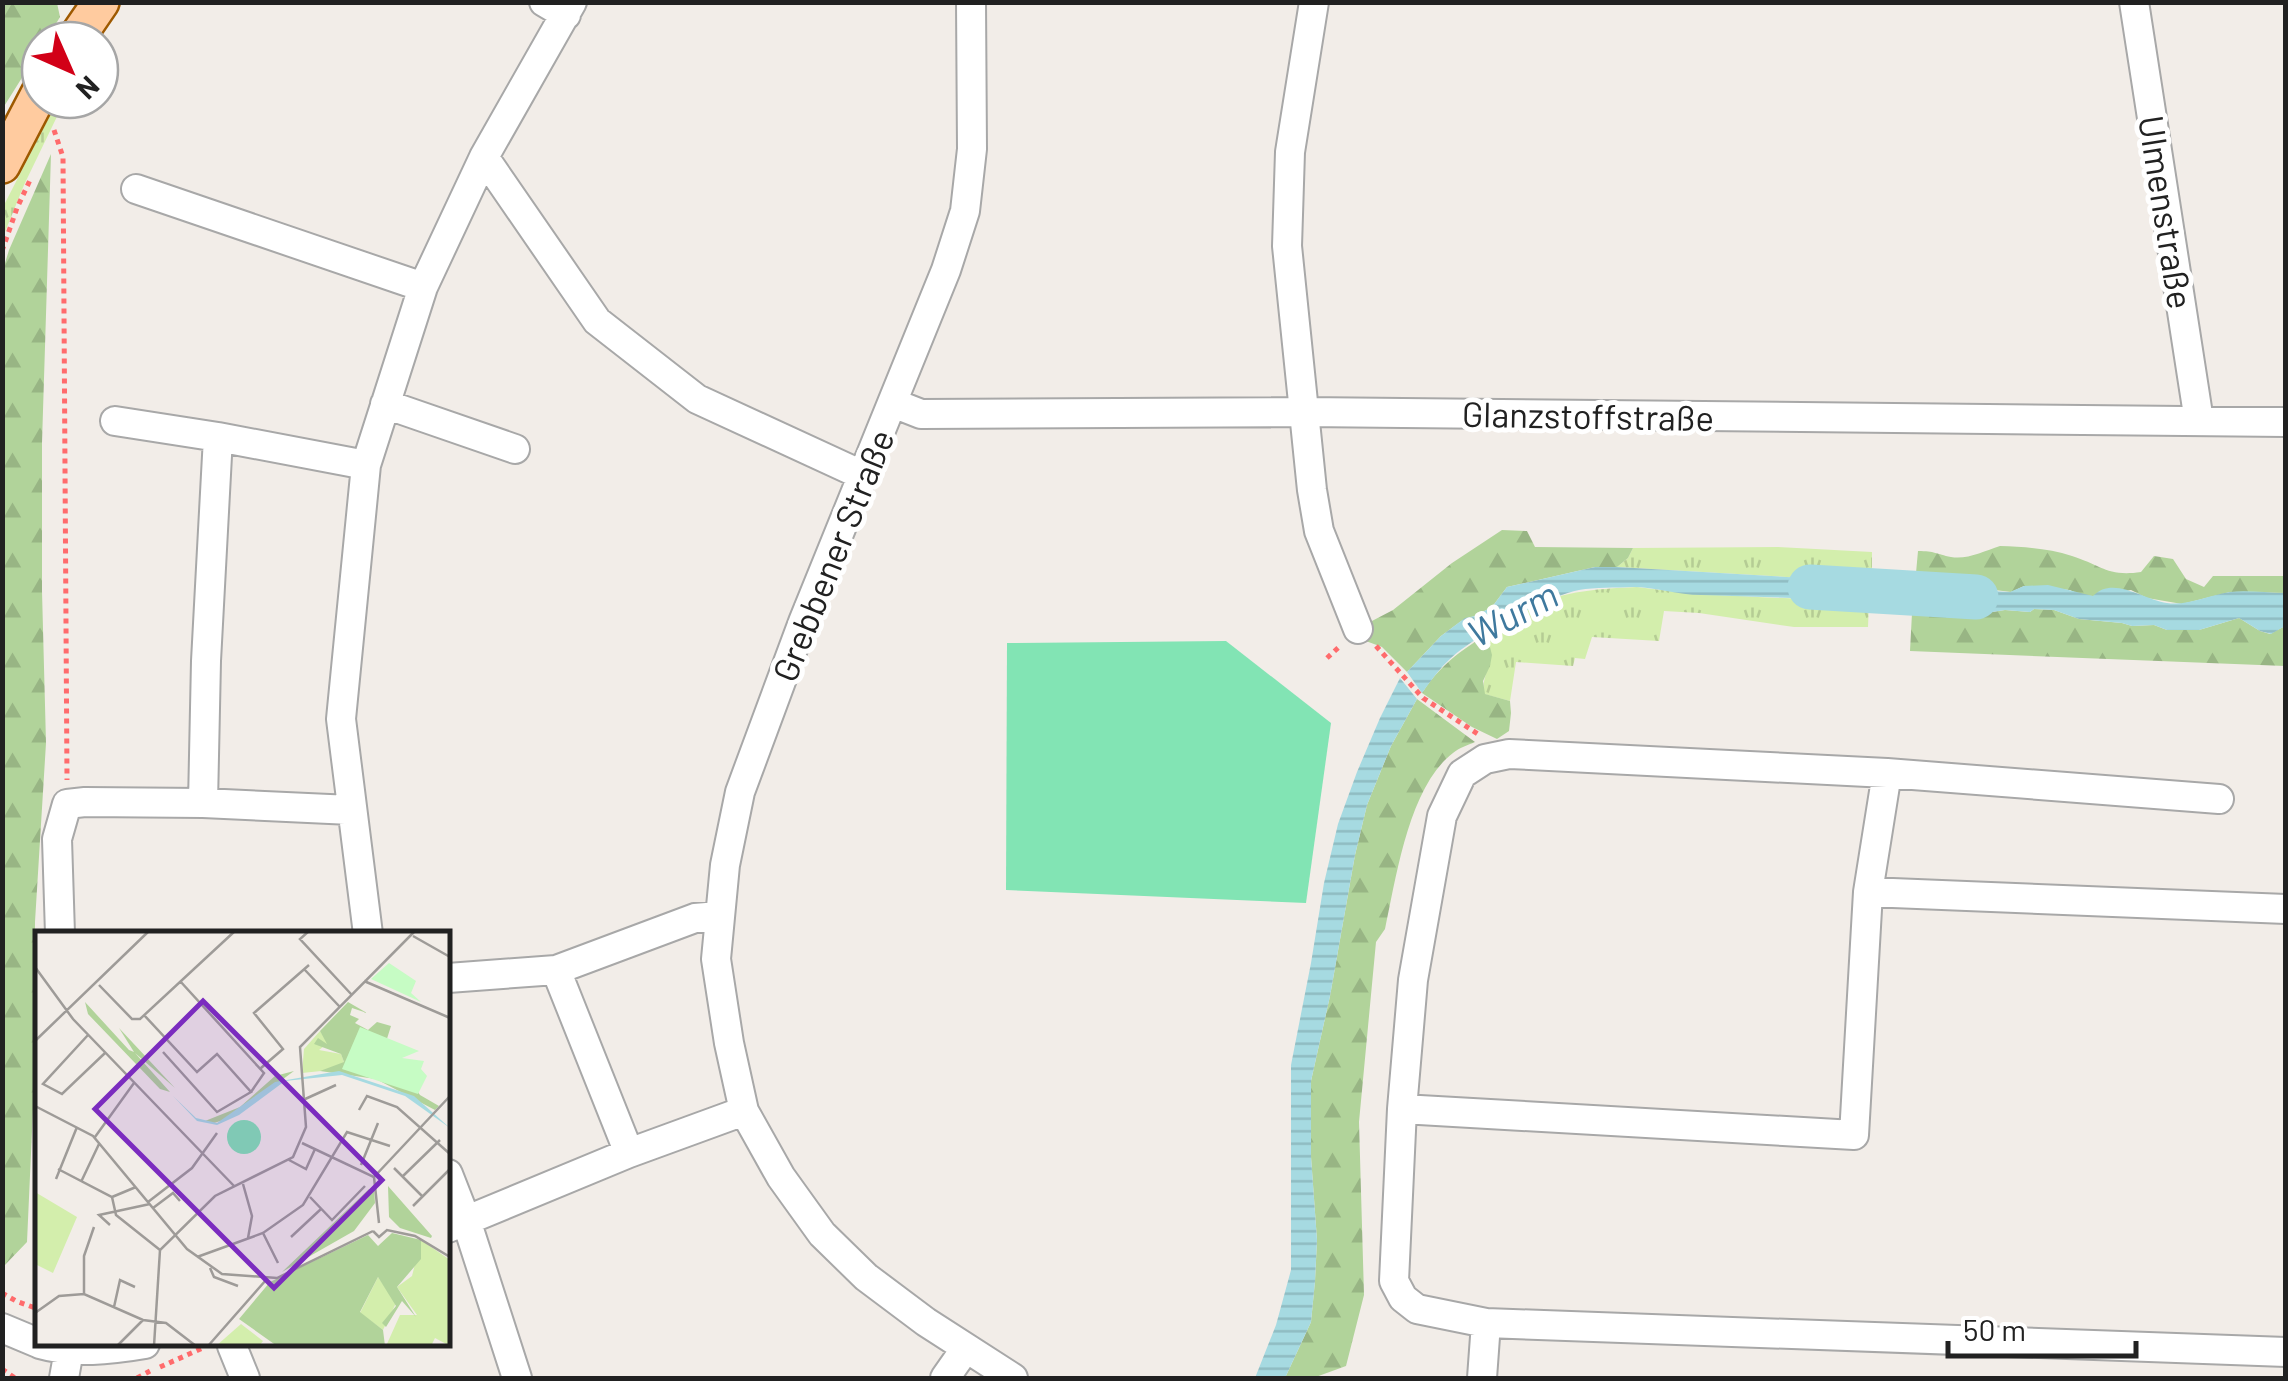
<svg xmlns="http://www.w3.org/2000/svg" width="2288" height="1381" font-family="Barlow,sans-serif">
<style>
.grass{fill:url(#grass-tufts)}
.forest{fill:url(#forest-firs)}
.pitch{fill:#82e4b4}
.water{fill:url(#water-rules)}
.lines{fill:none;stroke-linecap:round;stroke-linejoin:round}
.river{stroke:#a6dae1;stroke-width:45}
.minor-casing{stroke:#a8a8a8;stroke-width:32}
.major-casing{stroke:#9e5900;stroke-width:40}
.path{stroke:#ff6b6c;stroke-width:5;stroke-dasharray:5 5;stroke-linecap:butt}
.minor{stroke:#fff;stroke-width:28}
.major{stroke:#ffcb9f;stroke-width:35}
.labels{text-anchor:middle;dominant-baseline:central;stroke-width:10;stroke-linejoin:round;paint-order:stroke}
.street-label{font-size:35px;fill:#212121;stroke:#fff}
.water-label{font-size:38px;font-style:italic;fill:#3f799e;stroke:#fff}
.inset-road{fill:none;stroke:#9e9b98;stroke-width:2.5}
.view{fill:#7b2cbf;fill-opacity:0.15;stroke:#7b2cbf;stroke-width:5}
.inset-edge{fill:none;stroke:#212121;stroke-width:5}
</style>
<defs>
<pattern id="grass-tufts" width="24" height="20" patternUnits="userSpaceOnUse" patternTransform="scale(2.5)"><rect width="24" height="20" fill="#d3eeac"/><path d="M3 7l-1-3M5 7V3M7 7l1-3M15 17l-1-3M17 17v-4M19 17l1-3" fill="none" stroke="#b5cc94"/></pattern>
<pattern id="forest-firs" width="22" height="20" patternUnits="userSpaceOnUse" patternTransform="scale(2.5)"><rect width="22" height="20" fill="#b1d39a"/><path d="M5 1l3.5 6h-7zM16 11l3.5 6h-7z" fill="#98b584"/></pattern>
<pattern id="water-rules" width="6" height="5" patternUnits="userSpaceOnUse" patternTransform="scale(2.5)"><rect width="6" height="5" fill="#a6dae1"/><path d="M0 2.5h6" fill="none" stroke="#8fbbc1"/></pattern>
</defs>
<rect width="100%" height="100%" fill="#f2ede8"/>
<path class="grass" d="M 58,100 L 65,100 L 24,185 L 3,237 L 4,205 Z
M 1778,547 L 1872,552 L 1872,582 L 1617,567 L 1628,558 L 1633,548 Z
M 1637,587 C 1714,598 1791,597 1869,602 L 1868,627 L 1794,627 L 1699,613 L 1664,611 L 1659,641 L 1592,637 L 1585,659 L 1575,658 L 1573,666 L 1516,662 L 1510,701 L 1484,694 C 1481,673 1494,668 1489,643 C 1531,593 1576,590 1637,587 Z"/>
<path class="forest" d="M 3,2 L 57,3 L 60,17 L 46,40 L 40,40 L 40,49 L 3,108 Z
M 51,154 L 42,443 L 42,591 L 46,743 L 35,922 L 34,1087 L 27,1242 L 3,1267 L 2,273 L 9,250 Z
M 1502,530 L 1527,531 L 1535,547 L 1633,548 L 1628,558 L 1617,567 L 1595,567 L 1507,587 L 1492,607 L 1475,616 L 1464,619 L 1441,636 L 1407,672 L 1382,647 L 1347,634 L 1393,610 L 1452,563 Z
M 2000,546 C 2024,547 2048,548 2072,556 C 2101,565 2107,577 2141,572 L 2154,556 L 2173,559 L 2186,579 L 2204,587 L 2213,576 L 2285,576 L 2286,593 L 2230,592 L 2182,604 L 2147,598 L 2131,590 L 2093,596 L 2080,595 L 2070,590 L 2024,586 L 2011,592 L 1938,583 L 1929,589 L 1915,584 L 1918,551 C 1935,551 1936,554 1951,557 C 1967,560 1984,551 2000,546 Z
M 1964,608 L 1979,614 L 2005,610 L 2030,612 L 2034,609 L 2054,610 L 2079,619 L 2122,623 L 2132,626 L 2154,625 L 2167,630 L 2199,630 L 2239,618 L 2260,631 L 2270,634 L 2285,626 L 2285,666 L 1910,651 L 1912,613 Z
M 1506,623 L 1489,643 L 1492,655 L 1490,666 L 1483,681 L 1485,694 L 1510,701 L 1511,713 L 1509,731 L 1497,739 L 1472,727 L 1422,693 C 1445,658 1471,644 1506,623 Z
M 1417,699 L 1475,742 C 1468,745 1459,748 1453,753 C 1409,786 1396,878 1385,929 L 1376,942 L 1359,1122 L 1364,1295 L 1346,1366 L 1313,1378 L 1285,1378 L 1311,1322 L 1315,1281 L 1317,1240 L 1311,1157 L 1311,1081 L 1330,996 L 1355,855 L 1367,805 L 1391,746 Z"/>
<path class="pitch" d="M 1226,641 L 1331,723 L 1306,903 L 1006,890 L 1007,643 Z"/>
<path class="water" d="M 1595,567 L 1617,567 L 1872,582 L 1869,602 C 1813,598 1757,597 1701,595 C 1678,595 1655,587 1633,587 C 1615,588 1596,587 1579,590 C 1547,596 1475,636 1451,658 C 1440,668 1431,680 1422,693 L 1407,672 L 1441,636 L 1465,618 L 1475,616 L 1492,607 L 1507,587 Z
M 1949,577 L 1968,578 L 1982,588 L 1992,591 L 2010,592 L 2024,586 L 2048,585 L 2093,596 C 2113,575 2144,600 2167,603 C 2188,606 2209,595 2230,592 C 2248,590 2267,593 2285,593 L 2285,626 L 2271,634 L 2260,631 L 2239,618 L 2199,630 L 2167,630 L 2154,625 L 2132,626 L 2122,623 L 2079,619 L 2054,610 L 2034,609 L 2030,612 L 2005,610 L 1979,614 L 1964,608 L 1912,613 L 1915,584 L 1929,589 Z
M 1400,678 L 1417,699 L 1391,746 L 1367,805 L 1355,855 L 1330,996 L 1311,1081 L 1311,1157 L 1317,1240 L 1315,1281 L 1311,1322 L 1285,1378 L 1255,1378 L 1276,1325 L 1291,1270 L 1291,1065 L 1311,963 L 1324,883 L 1338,824 L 1357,772 L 1380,718 Z"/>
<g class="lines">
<path class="river" d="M 1810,587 L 1976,597"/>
<defs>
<path id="minor" d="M 544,2 L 566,15
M 971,2 L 972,149 L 965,211 L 946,270 L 803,622 L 740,792 L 725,865 L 716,959 L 729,1043 L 744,1111 L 781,1177 L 822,1234 L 866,1277 L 926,1322 L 1013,1378
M 1314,2 L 1290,152 L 1287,246 L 1312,490 L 1319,531 L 1358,629
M 2134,2 L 2199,421
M 484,157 L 597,321 L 697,399 L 862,475
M 136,189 L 423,287
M 893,403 L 921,414 L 1305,412 L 2286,422
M 385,404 L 515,449
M 115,421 L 218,437 L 366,465
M 2219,799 L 1887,773 L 1509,754 L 1485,759 L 1462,774 L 1442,816 L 1413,980 L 1402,1109 L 1854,1135 L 1868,892 L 2286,909
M 203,803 L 206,661 L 218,437
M 1868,892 L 1887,773
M 60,934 L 57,839 L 67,804 L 85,802 L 203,803 L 351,810
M 368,934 L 341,719 L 366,465 L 423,287 L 484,157 L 572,2
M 448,978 L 556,970
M 1402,1109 L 1394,1281 L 1403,1298 L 1417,1309 L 1486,1323 L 2286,1352
M 629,1153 L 556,970 L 695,918 L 719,916
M 448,1174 L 466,1220 L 517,1378
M 448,1228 L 629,1153 L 744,1111
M 2,1328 L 38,1343
M 40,1344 C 75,1354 110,1350 145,1344
M 232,1346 L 245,1378
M 64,1378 L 69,1350
M 945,1378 L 966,1348
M 1482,1378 L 1486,1323"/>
<path id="major" d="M 75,40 L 101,2
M 2,165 L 40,92"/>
</defs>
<use href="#minor" class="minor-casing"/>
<use href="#major" class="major-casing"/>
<path class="path" d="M 54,130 L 63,157 L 67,780
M 2,251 L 17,208 L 31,178
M 1376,646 L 1423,698 L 1481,736
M 1327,658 L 1339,647
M 2,1293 L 16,1301 L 38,1309
M 160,1367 L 205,1347 L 203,1344
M 2,1369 L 15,1378
M 137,1378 L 150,1371"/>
<use href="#minor" class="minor"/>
<use href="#major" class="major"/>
</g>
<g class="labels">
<g class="street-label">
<text transform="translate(2167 212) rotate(81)">Ulmenstraße</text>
<text transform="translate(1588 415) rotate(1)">Glanzstoffstraße</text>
<text transform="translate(832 555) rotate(-68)">Grebbener Straße</text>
</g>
<g class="water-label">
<text transform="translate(1512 613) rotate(-28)">Wurm</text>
</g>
</g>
<g transform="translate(35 931)">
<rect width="415" height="415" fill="#f2ede8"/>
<path d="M 285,100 L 293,112 L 284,119 L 306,123 L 309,131 L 305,138 L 267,142 L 269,118 ZM 0,261 L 42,286 L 18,342 L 0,333 ZM 386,309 L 415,329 L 415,415 L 400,407 L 396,415 L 351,415 L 365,384 L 382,384 L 362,356 L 377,345 ZM 343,346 L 361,372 L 348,399 L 325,382 ZM 206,393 L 228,410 L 224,415 L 181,415 Z" fill="#d3eeac"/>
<path d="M 50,71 L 94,119 L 99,121 L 84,97 L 140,157 L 100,122 L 135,161 L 125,158 L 53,83 ZM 313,71 L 332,82 L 317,77 L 315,84 L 324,88 L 320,92 L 333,99 L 342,91 L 356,95 L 350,114 L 385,164 L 404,175 L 400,179 L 341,148 L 285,140 L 309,131 L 306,123 L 279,113 L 283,107 L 292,113 L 285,100 ZM 259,140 L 195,187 L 179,192 L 170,190 L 205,176 L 240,145 ZM 353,255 L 397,305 L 396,307 L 365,297 L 354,286 ZM 334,258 L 339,258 L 340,272 L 319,300 L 247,341 ZM 357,302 L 386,309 L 386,328 L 362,356 L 381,386 L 367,370 L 351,396 L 347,392 L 361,375 L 343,346 L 325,381 L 348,399 L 350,415 L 242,415 L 204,388 L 235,351 L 333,304 L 343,315 Z" fill="#b1d39a"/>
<path d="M 354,32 L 381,50 L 376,62 L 386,71 L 336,48 ZM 325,96 L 384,120 L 367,127 L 389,130 L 386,138 L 392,145 L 383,163 L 307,138 Z" fill="#c6fcc4"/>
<path d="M192 206a17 17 0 1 1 34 0a17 17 0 1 1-34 0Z" fill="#82e4b4"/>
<path d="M 304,140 L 379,165 L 415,197 L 370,165 L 307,144 L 250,150 L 204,184 L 182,194 L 162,190 L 138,165 L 161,187 L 182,192 L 240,151 Z" fill="#a6dae1"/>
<path class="inset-road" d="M 274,0 L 265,8 L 316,63M 378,5 L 415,26M 0,36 L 38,88 L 200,256M 269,38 L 304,75M 145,50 L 229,142 L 216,161M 329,50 L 415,87M 64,54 L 97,88 L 105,88 L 200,0M 109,84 L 162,141 L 182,123 L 216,161 L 182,181 L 128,121M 53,104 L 8,153 L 27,163 L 70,122M 0,110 L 114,0M 226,137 L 248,118 L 219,82 L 274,34M 268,169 L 301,154M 0,175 L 58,205 L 152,318 L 187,343 L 242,347 L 338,300M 324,179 L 332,165 L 362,176 L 415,223M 60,206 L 99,152M 267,212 L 339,246 L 344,292M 254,229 L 271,238 L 280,218M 326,234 L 343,192M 359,237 L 388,266M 23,238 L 77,266 L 101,256M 368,245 L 405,209M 339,246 L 415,165M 21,248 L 42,196M 46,251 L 64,213M 208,253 L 217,285 L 213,307M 77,266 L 81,284 L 125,319M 275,266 L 297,289 L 330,255M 113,271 L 157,237 L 182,202M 378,275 L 415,238M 118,277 L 138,262 L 145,270M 75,294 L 64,284 L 115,273M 338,300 L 344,306 L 352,299 L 380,305 L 415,326M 228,302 L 243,332M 256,306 L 286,278M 162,326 L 228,302 L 268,274 L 312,201 L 355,215M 175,337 L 179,346 L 203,355M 49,363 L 49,325 L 59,296M 79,376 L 85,349 L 100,356M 0,382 L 24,365 L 49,363 L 108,389 L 131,392 L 161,415M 82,415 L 108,389M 119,415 L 125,319 L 180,265 L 258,226 L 271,196 L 265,116 L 380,0M 173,415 L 231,349"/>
<path class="view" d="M 168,70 L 347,249 L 239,357 L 60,178 Z"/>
<rect width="415" height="415" class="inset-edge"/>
</g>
<rect width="2288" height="1381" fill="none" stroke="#212121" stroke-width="10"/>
<g transform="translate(70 70) rotate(135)"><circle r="48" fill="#ffffff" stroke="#a6a6a6" stroke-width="2.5"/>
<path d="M0-8L18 38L0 25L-18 38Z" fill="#d20017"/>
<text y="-15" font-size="28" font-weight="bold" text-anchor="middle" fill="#212121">N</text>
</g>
<path d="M1948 1341v15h188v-15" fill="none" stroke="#212121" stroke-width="5"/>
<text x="1963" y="1341" font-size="30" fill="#212121" stroke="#ffffff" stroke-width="8" paint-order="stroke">50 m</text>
</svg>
